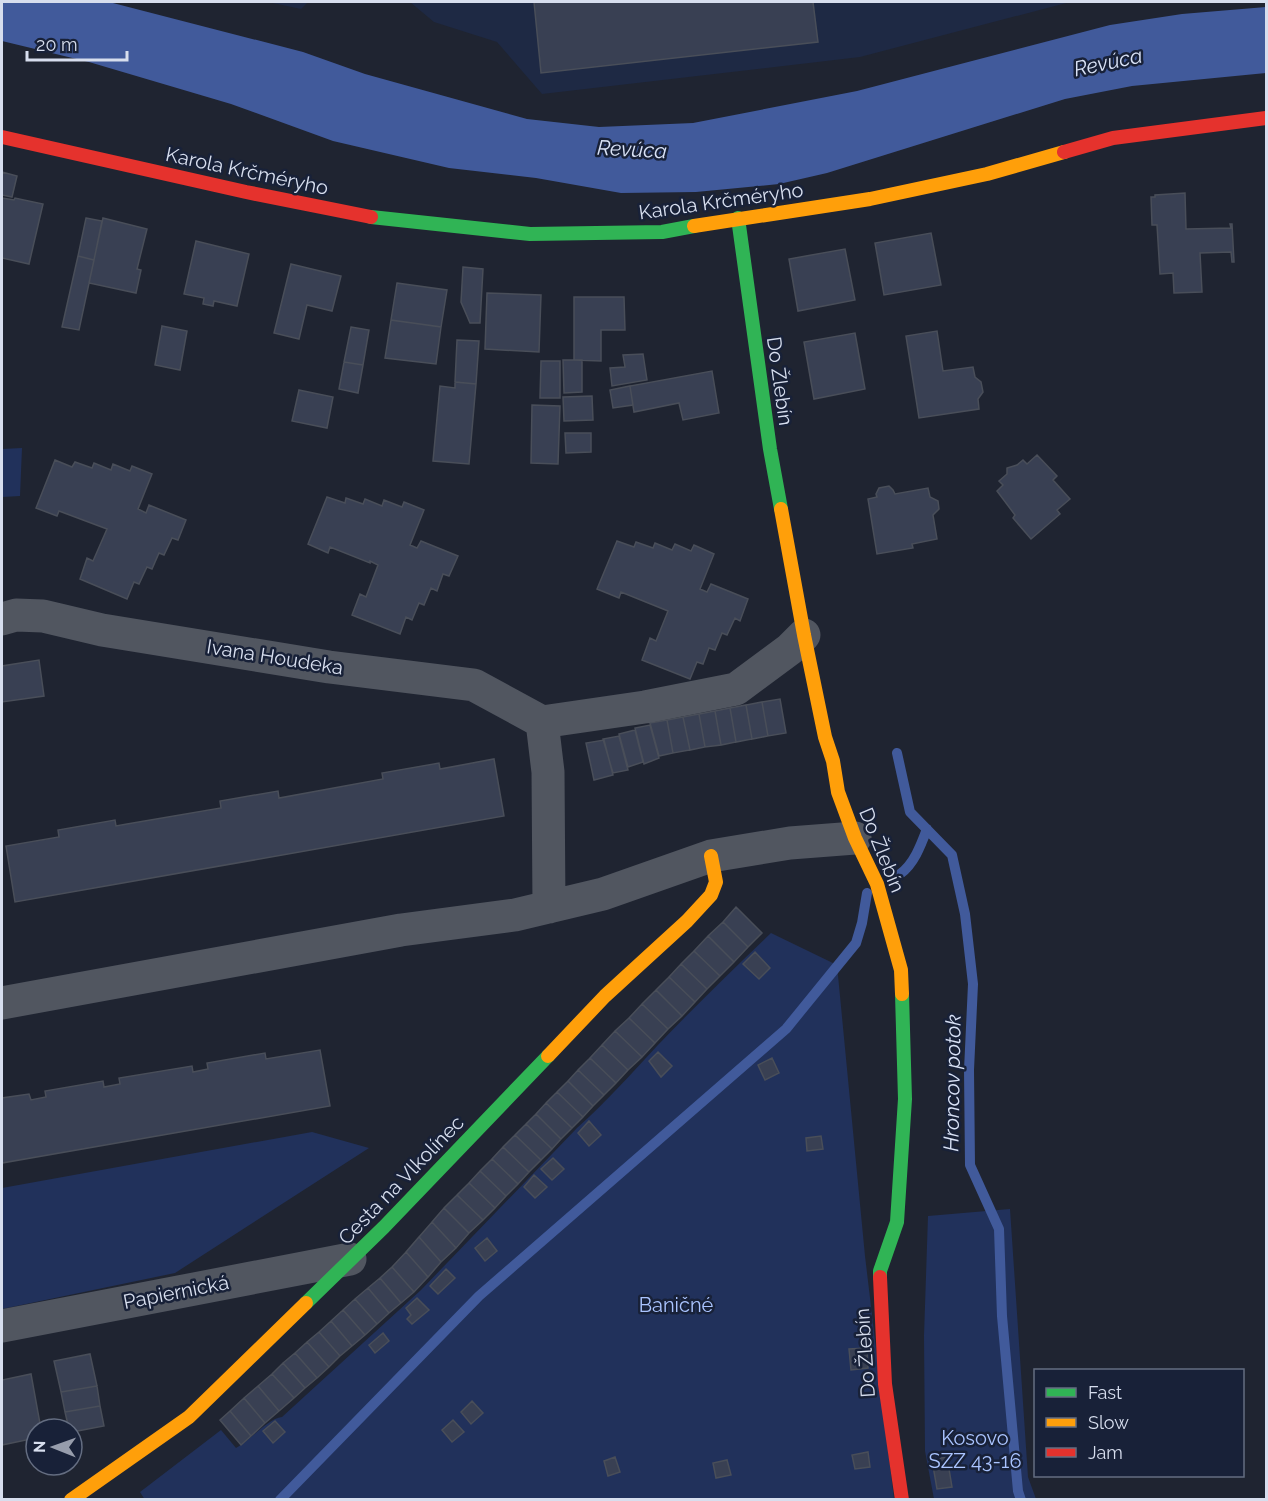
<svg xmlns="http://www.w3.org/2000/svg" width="1268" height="1501" font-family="Raleway,sans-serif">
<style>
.built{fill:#1e2944}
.green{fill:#21315b}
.water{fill:#415a9b}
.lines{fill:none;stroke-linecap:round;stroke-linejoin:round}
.stream{stroke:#415a9b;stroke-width:10}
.building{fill:#394053;stroke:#494e59;stroke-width:1.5}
.street{stroke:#515660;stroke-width:33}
.fast{stroke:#30b455;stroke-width:14}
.slow{stroke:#ff9f0a;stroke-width:14}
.jam{stroke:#e5322d;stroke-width:14}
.labels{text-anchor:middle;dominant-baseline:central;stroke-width:5;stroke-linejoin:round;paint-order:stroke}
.street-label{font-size:20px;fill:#d7deee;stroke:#182138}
.park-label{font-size:20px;fill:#aac4ff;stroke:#182138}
.water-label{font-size:21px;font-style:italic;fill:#dae3f7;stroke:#182138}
</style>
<rect width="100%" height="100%" fill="#1f2431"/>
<path class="built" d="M 268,2 L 308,2 L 301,9 Z
M 410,2 L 1070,2 L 860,57 L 542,94 L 497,42 L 434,22 Z"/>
<path class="green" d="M 22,448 L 20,496 L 2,497 L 2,449 Z
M 771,933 L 837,965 L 865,1256 L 894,1499 L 145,1500 L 140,1492 L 221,1430 L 236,1448 C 251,1440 267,1419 282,1417 L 421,1290 L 577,1128 C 606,1102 631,1074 657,1046 C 694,1007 733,970 771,933 Z
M 312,1132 L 369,1148 L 175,1273 L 2,1309 L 2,1188 Z
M 1010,1209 L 1028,1477 L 1036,1499 L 934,1499 L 925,1451 L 924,1336 L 928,1216 Z"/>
<path class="water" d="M 2,2 L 109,2 L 303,52 L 365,74 L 527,119 L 599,127 L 693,123 L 857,91 L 1110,25 L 1182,14 L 1266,7 L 1266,73 L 1132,86 L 1065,99 L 827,173 L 779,184 L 696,192 L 621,193 L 536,178 L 449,168 L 333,141 L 231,104 L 89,62 L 2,41 Z"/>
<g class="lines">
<path class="stream" d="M 897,753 L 910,812 L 952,855 L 965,914 L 973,984 L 969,1070 L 970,1165 L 999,1229 L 1002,1316 L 1018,1491 L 1021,1500
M 900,874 C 914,864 921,845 927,829
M 280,1500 L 479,1296 L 786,1029 L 856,943 L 862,923 L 867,893"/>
</g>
<path class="building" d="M 534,2 L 813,2 L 818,42 L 541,73 Z
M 2,172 L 17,176 L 12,197 L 2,195 Z
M 1185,193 L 1186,229 L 1231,228 L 1230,224 L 1232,224 L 1234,262 L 1232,262 L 1231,252 L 1200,253 L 1202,292 L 1174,293 L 1173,273 L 1160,274 L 1157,225 L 1152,225 L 1151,197 L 1155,197 L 1155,195 Z
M 2,198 L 14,200 L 15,198 L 43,204 L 29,264 L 2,258 Z
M 86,218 L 102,221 L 94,260 L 78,256 Z
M 103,218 L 147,229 L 137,269 L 141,270 L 136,293 L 89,283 Z
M 931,233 L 941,285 L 884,295 L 875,243 Z
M 196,241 L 249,254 L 237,306 L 214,301 L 213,306 L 203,304 L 204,298 L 184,294 Z
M 845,249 L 855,300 L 798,311 L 789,259 Z
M 78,256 L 94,260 L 79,330 L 62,327 Z
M 291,264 L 341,276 L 332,311 L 307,305 L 299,339 L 274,333 Z
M 463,267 L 483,269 L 480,323 L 470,323 L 461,302 Z
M 397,283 L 447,290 L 441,327 L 391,320 Z
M 487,293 L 541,295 L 539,352 L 485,349 Z
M 574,297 L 624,297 L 625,330 L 601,330 L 601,361 L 574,360 Z
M 391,320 L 441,327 L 436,364 L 385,358 Z
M 162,326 L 187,331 L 180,370 L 155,365 Z
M 351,327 L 369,330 L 363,365 L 344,362 Z
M 937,331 L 943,371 L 973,367 L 975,377 L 981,382 L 983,392 L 978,399 L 979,409 L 919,418 L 906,336 Z
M 855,333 L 865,389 L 814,399 L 804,342 Z
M 457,340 L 479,341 L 476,384 L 455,382 Z
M 643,354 L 647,380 L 612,386 L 610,368 L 625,367 L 623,355 Z
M 563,360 L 582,360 L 582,392 L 564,393 Z
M 541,361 L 560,361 L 560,398 L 540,398 Z
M 344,362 L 363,365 L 358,393 L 339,389 Z
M 712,371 L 719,413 L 683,420 L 679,403 L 634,412 L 630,386 Z
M 455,382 L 476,384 L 469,464 L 433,461 L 440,386 L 455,388 Z
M 630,386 L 633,405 L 613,408 L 610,390 Z
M 299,390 L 333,397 L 327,428 L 292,421 Z
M 592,396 L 593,420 L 564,421 L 563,397 Z
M 532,405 L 560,406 L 558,464 L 531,463 Z
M 565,433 L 591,433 L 591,452 L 566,453 Z
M 1037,455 L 1057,476 L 1053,480 L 1070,499 L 1057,510 L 1060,514 L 1031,539 L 1013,518 L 1015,515 L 997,491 L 1003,485 L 999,481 L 1007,474 L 1007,468 L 1017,465 L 1023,460 L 1027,464 Z
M 55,460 L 72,467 L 75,462 L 92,468 L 94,463 L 111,470 L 113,464 L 130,471 L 132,466 L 152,474 L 138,509 L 146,513 L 149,505 L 186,520 L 178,540 L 172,538 L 164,555 L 159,553 L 152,569 L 147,567 L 139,584 L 134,582 L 127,599 L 80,579 L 87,558 L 93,561 L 107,529 L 59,511 L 57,516 L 36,508 Z
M 889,486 L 893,490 L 895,494 L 928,488 L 930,497 L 938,501 L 939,509 L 933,515 L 937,539 L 912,544 L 913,548 L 877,554 L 868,499 L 877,497 L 876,494 L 879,488 Z
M 327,497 L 345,503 L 346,498 L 363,504 L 365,499 L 382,506 L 384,500 L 402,507 L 404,502 L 424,510 L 410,545 L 417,548 L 421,541 L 458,556 L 449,576 L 443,574 L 437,591 L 431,588 L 424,605 L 419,603 L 412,620 L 406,617 L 400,634 L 352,615 L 360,594 L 366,597 L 378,565 L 370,561 L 370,563 L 330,547 L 328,553 L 308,544 Z
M 617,541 L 634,547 L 636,542 L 653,548 L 655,543 L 672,550 L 675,544 L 691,551 L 694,545 L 714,554 L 700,589 L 707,592 L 711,584 L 748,599 L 740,621 L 735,618 L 727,635 L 722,633 L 715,650 L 709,648 L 703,664 L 697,662 L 690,679 L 642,660 L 650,638 L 656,641 L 668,611 L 621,592 L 619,598 L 597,589 Z
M 39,660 L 44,696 L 2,702 L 2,666 Z
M 780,699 L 786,733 L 768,736 L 762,702 Z
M 762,702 L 768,736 L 752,739 L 746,705 Z
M 746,705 L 752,739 L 736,742 L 730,708 Z
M 730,708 L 736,742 L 721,745 L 715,711 Z
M 715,711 L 721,745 L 705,747 L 699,714 Z
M 699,714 L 705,747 L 690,750 L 683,717 Z
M 683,717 L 690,750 L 673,753 L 667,720 Z
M 667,720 L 673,753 L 659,756 L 650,723 Z
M 650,725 L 659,758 L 644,764 L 635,728 Z
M 635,730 L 643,762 L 628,767 L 619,734 Z
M 619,736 L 628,770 L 613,773 L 603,739 Z
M 604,740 L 613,775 L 594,780 L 586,743 Z
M 494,759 L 504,816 L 15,902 L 6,846 L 59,837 L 58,830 L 115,820 L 116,826 L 127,824 L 221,808 L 220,801 L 278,791 L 279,798 L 383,779 L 382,773 L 439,763 L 440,769 Z
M 736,907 L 762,933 L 748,947 L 723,922 Z
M 723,922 L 748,947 L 734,962 L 708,936 Z
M 708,936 L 734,962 L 720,976 L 694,951 Z
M 694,951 L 720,976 L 707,989 L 681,964 Z
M 755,952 L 770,968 L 759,979 L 743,964 Z
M 681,964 L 707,989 L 695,1002 L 669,977 Z
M 669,977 L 695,1002 L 682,1016 L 656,990 Z
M 656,990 L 682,1016 L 668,1029 L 642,1004 Z
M 642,1004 L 668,1029 L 655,1043 L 629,1018 Z
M 629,1018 L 655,1043 L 642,1057 L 615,1031 Z
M 615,1031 L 642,1057 L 628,1070 L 602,1045 Z
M 602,1045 L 628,1070 L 616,1083 L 590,1058 Z
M 320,1050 L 330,1106 L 2,1163 L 2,1098 L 29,1094 L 31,1100 L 46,1097 L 45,1091 L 103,1081 L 104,1087 L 120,1084 L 119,1078 L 192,1066 L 193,1072 L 208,1069 L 207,1063 L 265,1053 L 266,1059 Z
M 658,1052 L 672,1066 L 661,1077 L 649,1061 Z
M 590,1058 L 616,1083 L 604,1095 L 578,1070 Z
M 772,1058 L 779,1073 L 765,1080 L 758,1065 Z
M 578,1070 L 604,1095 L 593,1106 L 568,1081 Z
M 568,1081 L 593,1106 L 583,1117 L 557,1092 Z
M 557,1092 L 583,1117 L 572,1128 L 546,1103 Z
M 546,1103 L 572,1128 L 561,1139 L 536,1114 Z
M 536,1114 L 561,1139 L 552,1149 L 526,1124 Z
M 589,1121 L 601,1135 L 589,1146 L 578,1133 Z
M 526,1124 L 552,1149 L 541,1160 L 515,1135 Z
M 515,1135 L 541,1160 L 529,1172 L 503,1147 Z
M 821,1136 L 823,1149 L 807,1151 L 806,1138 Z
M 503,1147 L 529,1172 L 518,1184 L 492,1159 Z
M 553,1158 L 564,1169 L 552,1180 L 541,1169 Z
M 492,1159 L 518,1184 L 506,1196 L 480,1171 Z
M 480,1171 L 506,1196 L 495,1208 L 469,1183 Z
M 534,1175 L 547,1187 L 535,1198 L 524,1187 Z
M 469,1183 L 495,1208 L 483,1220 L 457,1195 Z
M 457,1195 L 483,1220 L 469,1233 L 444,1208 Z
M 444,1208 L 469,1233 L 456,1248 L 432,1222 Z
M 432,1222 L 456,1248 L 441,1262 L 419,1237 Z
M 419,1237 L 441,1262 L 428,1277 L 406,1252 Z
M 487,1238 L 497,1251 L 485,1261 L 475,1248 Z
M 406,1252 L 428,1277 L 414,1292 L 392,1267 Z
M 392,1267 L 414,1292 L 401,1303 L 380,1278 Z
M 446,1269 L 455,1278 L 438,1294 L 430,1286 Z
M 380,1278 L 401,1303 L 389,1313 L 368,1288 Z
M 368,1288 L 389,1313 L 377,1324 L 355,1299 Z
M 417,1298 L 429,1310 L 412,1324 L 407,1319 L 411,1315 L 406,1308 Z
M 355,1299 L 377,1324 L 365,1335 L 343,1310 Z
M 343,1310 L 365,1335 L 352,1346 L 331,1321 Z
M 331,1321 L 352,1346 L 340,1356 L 319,1332 Z
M 319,1332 L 340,1356 L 329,1367 L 307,1342 Z
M 383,1333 L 389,1341 L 375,1353 L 369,1345 Z
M 307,1342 L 329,1367 L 317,1378 L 295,1353 Z
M 867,1348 L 868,1368 L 851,1370 L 849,1349 Z
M 295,1353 L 317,1378 L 305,1388 L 283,1363 Z
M 90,1354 L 97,1386 L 61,1392 L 54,1361 Z
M 283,1363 L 305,1388 L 294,1398 L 272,1374 Z
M 31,1374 L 41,1429 L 36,1429 L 36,1438 L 2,1445 L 2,1380 Z
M 272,1374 L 294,1398 L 279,1411 L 258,1386 Z
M 97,1386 L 100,1406 L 65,1412 L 61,1392 Z
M 258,1386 L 279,1411 L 265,1423 L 244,1398 Z
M 244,1398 L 265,1423 L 251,1436 L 230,1411 Z
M 472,1401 L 483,1413 L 471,1424 L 461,1412 Z
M 100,1406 L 104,1426 L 72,1432 L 72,1429 L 69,1429 L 65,1412 Z
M 230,1411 L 251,1436 L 241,1445 L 220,1420 Z
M 453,1420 L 464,1432 L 452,1442 L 442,1430 Z
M 275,1421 L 285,1432 L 273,1443 L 263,1431 Z
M 868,1452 L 870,1467 L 855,1469 L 852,1455 Z
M 615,1457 L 620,1472 L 608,1476 L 604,1461 Z
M 947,1457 L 952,1487 L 937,1489 L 932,1460 Z
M 727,1460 L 731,1475 L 716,1478 L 713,1463 Z"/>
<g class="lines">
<path class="street" d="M 2,619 L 16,615 L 43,616 L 102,630 L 329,667 L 474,685 L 542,722 L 548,772 L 549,907
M 542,722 L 645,707 L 736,689 L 790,649 L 804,635
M 2,1003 L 401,930 L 515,915 L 603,894 L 711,856 L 790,843 L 855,838
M 2,1326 L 350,1259"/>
<path class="fast" d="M 371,217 L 530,234 L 662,232 L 694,226
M 738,218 L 770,449 L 781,509
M 880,1277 L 880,1271 L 897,1222 L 905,1099 L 902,994
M 306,1303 L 384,1227 L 548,1056"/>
<path class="slow" d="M 694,226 L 870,199 L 987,174 L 1064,152
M 781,509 L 804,635 L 825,737 L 833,761 L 838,792 L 855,838 L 877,884 L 901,970 L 902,994
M 548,1056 L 605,996 L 687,921 L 711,895 L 716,882 L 711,856
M 71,1500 L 189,1417 L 306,1303"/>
<path class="jam" d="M 2,137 L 246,192 L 371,217
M 1064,152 L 1113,138 L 1266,118
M 880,1277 L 885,1384 L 902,1500"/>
</g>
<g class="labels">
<g class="street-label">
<text transform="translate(247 171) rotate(12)">Karola Krčméryho</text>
<text transform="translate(721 201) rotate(-8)">Karola Krčméryho</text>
<text transform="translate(780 381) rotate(82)">Do Žlebín</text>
<text transform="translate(275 657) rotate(9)">Ivana Houdeka</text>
<text transform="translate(882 850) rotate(68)">Do Žlebín</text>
<text transform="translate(401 1180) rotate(-46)">Cesta na Vlkolínec</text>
<text transform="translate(176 1292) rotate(-11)">Papiernická</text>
<text transform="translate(865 1353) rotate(-94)">Do Žlebín</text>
</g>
<g class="park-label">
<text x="676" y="1305">Baničné</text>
<text x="975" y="1438">Kosovo<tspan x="975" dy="23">SZZ 43-16</tspan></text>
</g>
<g class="water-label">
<text transform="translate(1108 62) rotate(-12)">Revúca</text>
<text transform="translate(632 149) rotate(3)">Revúca</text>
<text transform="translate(952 1083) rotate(-89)">Hroncov potok</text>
</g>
</g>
<rect width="1268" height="1501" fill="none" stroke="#d7deee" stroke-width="6"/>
<rect x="1034" y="1369" width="210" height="108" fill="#182138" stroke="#646d81" stroke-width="1.5"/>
<rect x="1046" y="1388" width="30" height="9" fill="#30b455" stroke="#646d81" stroke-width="1.5"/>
<text x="1088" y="1399" font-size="18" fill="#d7deee">Fast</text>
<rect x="1046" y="1418" width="30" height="9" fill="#ff9f0a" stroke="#646d81" stroke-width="1.5"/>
<text x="1088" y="1429" font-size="18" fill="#d7deee">Slow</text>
<rect x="1046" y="1448" width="30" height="9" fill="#e5322d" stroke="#646d81" stroke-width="1.5"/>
<text x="1088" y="1459" font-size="18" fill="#d7deee">Jam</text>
<g transform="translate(54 1447) rotate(271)"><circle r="28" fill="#182138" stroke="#646d81" stroke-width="1.5"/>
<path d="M0-4.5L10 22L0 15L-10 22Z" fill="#979dac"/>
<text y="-9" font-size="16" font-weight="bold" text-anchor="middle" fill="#d7deee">N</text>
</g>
<path d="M27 51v9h100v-9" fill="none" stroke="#d7deee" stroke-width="3"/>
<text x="36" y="51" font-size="18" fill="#d7deee" stroke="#182138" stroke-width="4.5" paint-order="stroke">20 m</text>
</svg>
